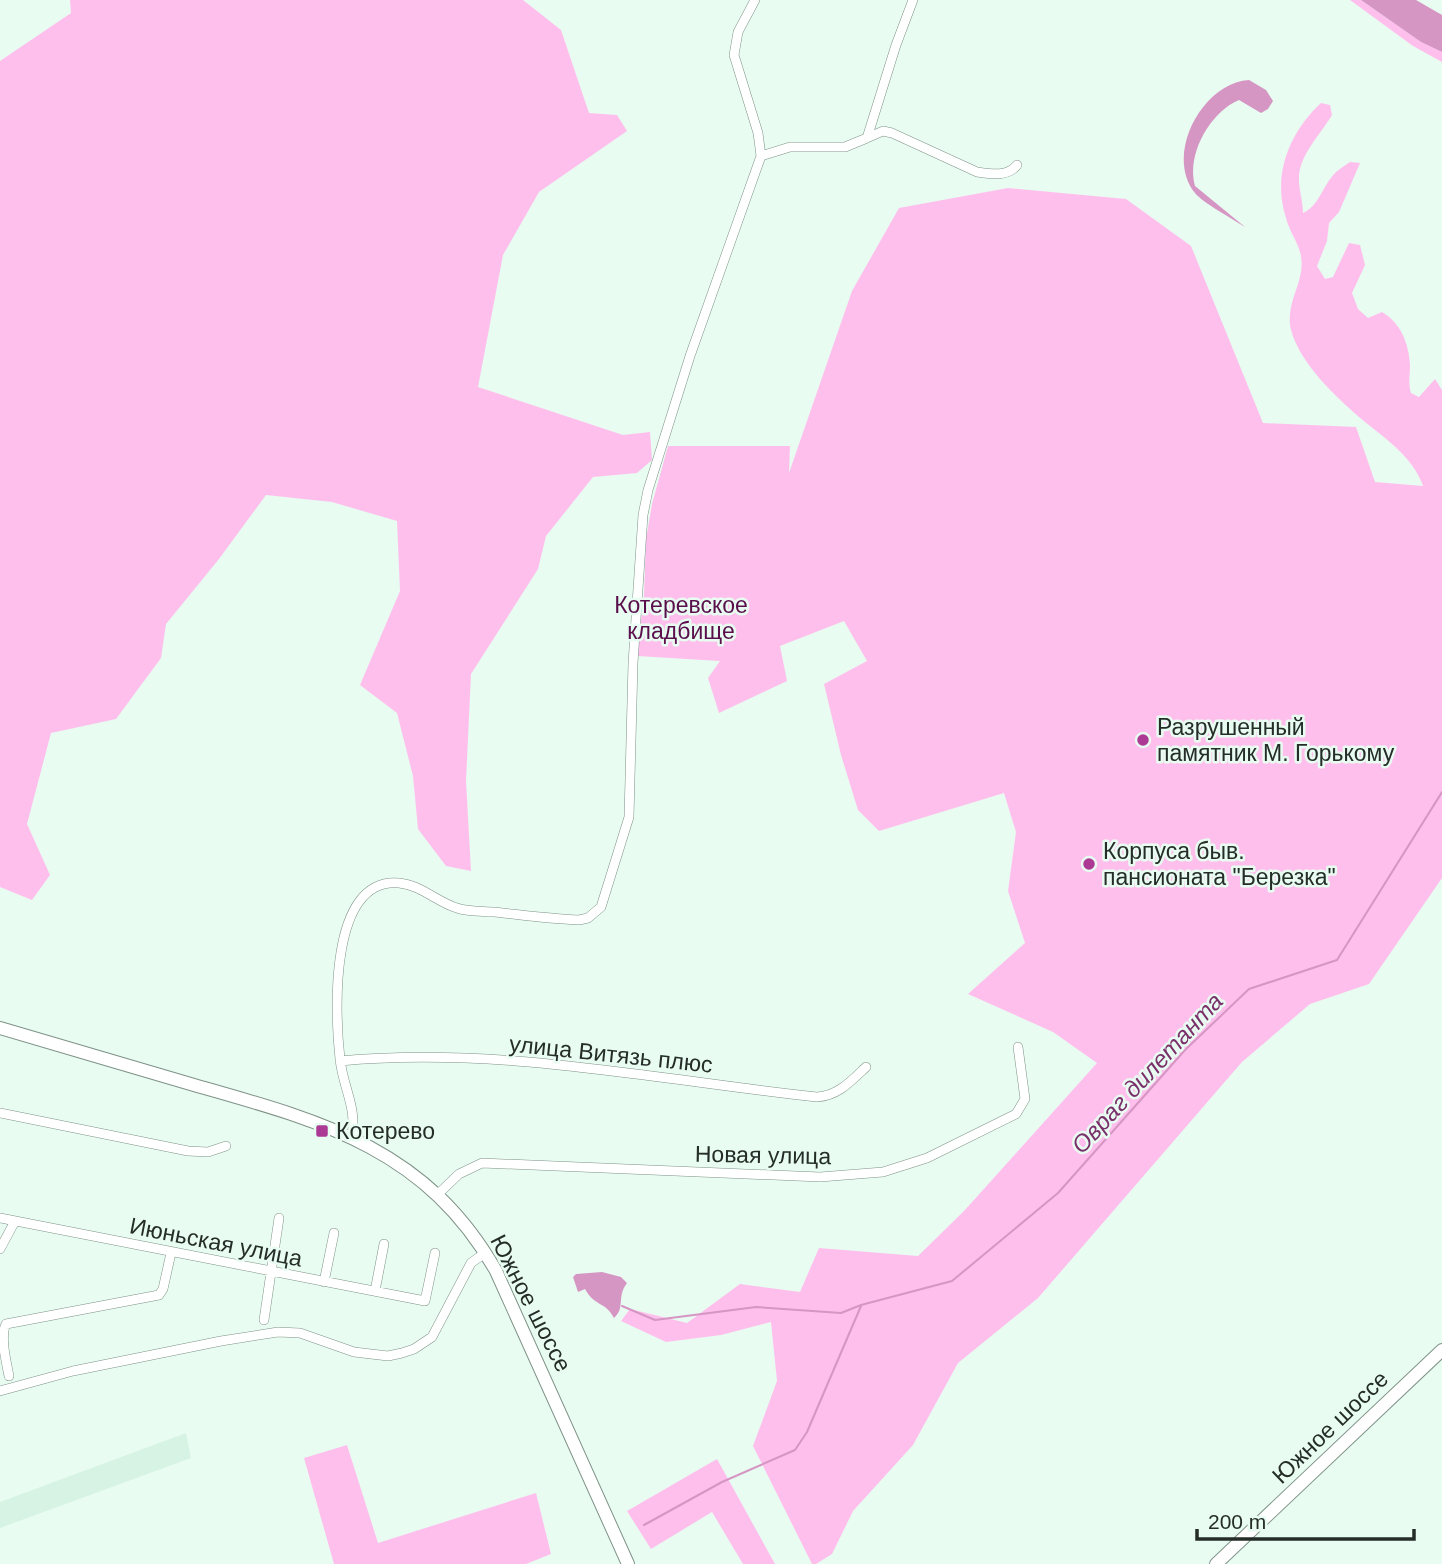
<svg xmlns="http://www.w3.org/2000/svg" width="1442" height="1564" font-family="Arial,sans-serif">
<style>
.built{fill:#d7f3e4}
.green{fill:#ffbfed}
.water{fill:#d596c3}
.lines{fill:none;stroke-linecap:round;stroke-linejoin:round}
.stream{stroke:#d596c3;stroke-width:2}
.street-casing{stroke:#7f9288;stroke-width:10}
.secondary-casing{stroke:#7f9288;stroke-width:14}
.street{stroke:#fff;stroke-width:9}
.secondary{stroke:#fff;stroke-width:12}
.poi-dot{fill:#ac3a94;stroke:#e8fcf1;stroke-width:2.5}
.labels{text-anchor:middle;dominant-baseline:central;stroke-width:5;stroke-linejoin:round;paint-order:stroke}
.park-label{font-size:23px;fill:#5a0f4c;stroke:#e8fcf1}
.poi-label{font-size:23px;fill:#252d29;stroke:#e8fcf1;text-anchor:start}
.street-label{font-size:23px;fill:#252d29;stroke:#e8fcf1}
.water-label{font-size:24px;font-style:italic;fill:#7a306a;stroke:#e8fcf1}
</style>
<rect width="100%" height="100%" fill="#e8fcf1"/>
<path class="built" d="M 186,1433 L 191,1458 L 0,1528 L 0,1502 Z"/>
<path class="green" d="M 70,0 L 523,0 L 561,30 L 589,113 L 617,115 L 627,131 L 539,192 L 503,255 L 478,387 L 623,435 L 650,432 L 652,460 L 637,473 L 593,477 L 546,536 L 538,569 L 471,674 L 466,781 L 471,871 L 446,866 L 418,829 L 413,776 L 397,713 L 360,685 L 400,591 L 397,521 L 332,502 L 266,495 L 219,559 L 166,624 L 161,658 L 116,719 L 51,733 L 27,824 L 50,875 L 32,900 L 0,887 L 0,61 L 71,13 Z
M 1350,0 L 1361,0 L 1421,42 L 1442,52 L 1442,62 L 1413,46 Z
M 1321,103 L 1330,105 L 1332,115 C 1321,134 1298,156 1299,180 C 1299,190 1303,202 1303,213 C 1320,205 1322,186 1336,172 C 1340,169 1345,165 1350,162 L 1360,163 L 1339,212 L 1329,223 L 1327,241 L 1317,266 L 1325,279 L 1333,277 L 1349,243 L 1360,245 L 1365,265 L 1352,293 L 1358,309 L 1368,318 L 1382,312 C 1401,323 1409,344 1410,365 C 1410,376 1408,383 1411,393 L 1419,397 L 1435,379 L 1442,390 L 1442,878 L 1369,984 L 1310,1004 L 1242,1062 L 1038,1298 L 958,1363 L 913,1445 L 853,1511 L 832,1554 L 816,1564 L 812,1564 L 753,1446 L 777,1381 L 771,1322 L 721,1335 L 666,1342 L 621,1321 L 630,1309 L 687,1323 L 740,1284 L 800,1292 L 819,1248 L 918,1256 L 964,1211 L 1097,1063 L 1053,1032 L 968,994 L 1025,943 L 1008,891 L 1016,832 L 1004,793 L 879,831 L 858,810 L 841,755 L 824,684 L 867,661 L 844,621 L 780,646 L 787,681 L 719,713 L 708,678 L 720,661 L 637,656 L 644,595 L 646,539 L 652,504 L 668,446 L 790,446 L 789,473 L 852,291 L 899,208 L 1008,188 L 1126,199 L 1191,246 L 1263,423 L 1356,427 L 1375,482 L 1423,486 C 1413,456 1383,437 1359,417 C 1334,395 1300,363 1291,330 C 1284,301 1308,280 1300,252 C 1297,241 1289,230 1286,218 C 1272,175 1289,133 1321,103 Z
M 347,1445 L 378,1543 L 536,1493 L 551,1554 L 526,1564 L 334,1564 L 304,1458 Z
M 717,1459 L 775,1564 L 743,1564 L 712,1512 L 651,1549 L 627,1511 Z"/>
<path class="water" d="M 1361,0 L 1416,0 L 1442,15 L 1442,52 L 1421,42 Z
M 1249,80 L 1266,90 L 1273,101 L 1268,109 L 1261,113 L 1239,100 C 1210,112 1186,155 1195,186 L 1245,227 C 1233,219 1203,203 1195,193 C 1164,155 1202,83 1249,80 Z
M 602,1272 L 621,1277 L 627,1283 C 616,1298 626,1307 614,1318 C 605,1301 595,1307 585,1289 L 578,1292 L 573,1277 L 576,1274 Z"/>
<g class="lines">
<path class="stream" d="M 622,1306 L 655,1320 L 756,1307 L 841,1313 L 861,1305 L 952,1281 L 1058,1193 L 1185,1050 L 1249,989 L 1337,960 L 1442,792
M 644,1525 L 722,1482 L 795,1450 L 807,1432 L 861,1306"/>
<defs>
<path id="street" d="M 867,138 L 883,131 L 892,133 L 977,172 C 991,174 1008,177 1017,165
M 761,156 L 790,147 L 845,147 L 867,138 L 896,45 L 913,0
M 340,1061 C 500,1046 659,1080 817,1097 C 838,1096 851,1081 866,1067
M 0,1113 L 188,1151 L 208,1152 L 226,1146
M 352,1137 C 357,1106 343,1088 340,1059 C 335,1015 328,877 399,883 C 421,885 437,902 457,908 C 468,912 483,911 494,912 C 522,915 550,919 579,920 L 588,918 L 601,907 L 629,817 L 633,663 L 643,515 L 648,490 L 690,356 L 761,156 L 758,133 L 734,55 L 738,32 L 755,0
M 437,1195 L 459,1174 L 482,1163 L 820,1177 L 883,1172 L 927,1158 L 1016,1114 L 1025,1099 L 1018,1047
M 0,1218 L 425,1301 L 435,1253
M 0,1249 L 15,1221
M 324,1282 L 334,1233
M 375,1291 L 384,1244
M 264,1320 L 279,1218
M 9,1376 C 6,1361 0,1336 6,1324 L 159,1295 L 163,1289 L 171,1253
M 0,1391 L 73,1371 L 221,1341 L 278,1332 L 300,1333 L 354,1352 L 388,1356 L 402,1353 L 414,1349 L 432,1337 L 471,1263 L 485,1253"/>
<path id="secondary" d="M 0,1028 C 65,1047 129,1066 194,1085 C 321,1121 426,1148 496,1271 L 628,1564
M 1216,1564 L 1442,1350"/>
</defs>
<use href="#street" class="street-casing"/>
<use href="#secondary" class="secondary-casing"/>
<use href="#street" class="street"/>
<use href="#secondary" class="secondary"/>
</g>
<g class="poi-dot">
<circle cx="1143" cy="740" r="7"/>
<circle cx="1089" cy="864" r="7"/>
<rect x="315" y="1124" width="14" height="14" rx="3.5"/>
</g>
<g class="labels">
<g class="park-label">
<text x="681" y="605">Котеревское<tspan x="681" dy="26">кладбище</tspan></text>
</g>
<g class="poi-label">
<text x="1157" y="727">Разрушенный<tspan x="1157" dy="26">памятник М. Горькому</tspan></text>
<text x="1103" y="851">Корпуса быв.<tspan x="1103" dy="26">пансионата "Березка"</tspan></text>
<text x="336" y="1131">Котерево</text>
</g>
<g class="street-label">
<text transform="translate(611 1054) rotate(6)">улица Витязь плюс</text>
<text transform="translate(763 1155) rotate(1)">Новая улица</text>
<text transform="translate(216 1242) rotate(11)">Июньская улица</text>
<text transform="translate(531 1303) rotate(63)">Южное шоссе</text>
<text transform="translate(1330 1427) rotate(-44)">Южное шоссе</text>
</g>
<g class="water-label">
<text transform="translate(1147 1073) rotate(-47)">Овраг дилетанта</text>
</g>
</g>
<path d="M1197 1529v10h217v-10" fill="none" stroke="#252d29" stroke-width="3.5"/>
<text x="1208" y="1529" font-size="21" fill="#252d29" stroke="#e8fcf1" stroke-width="5" paint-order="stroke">200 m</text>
</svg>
